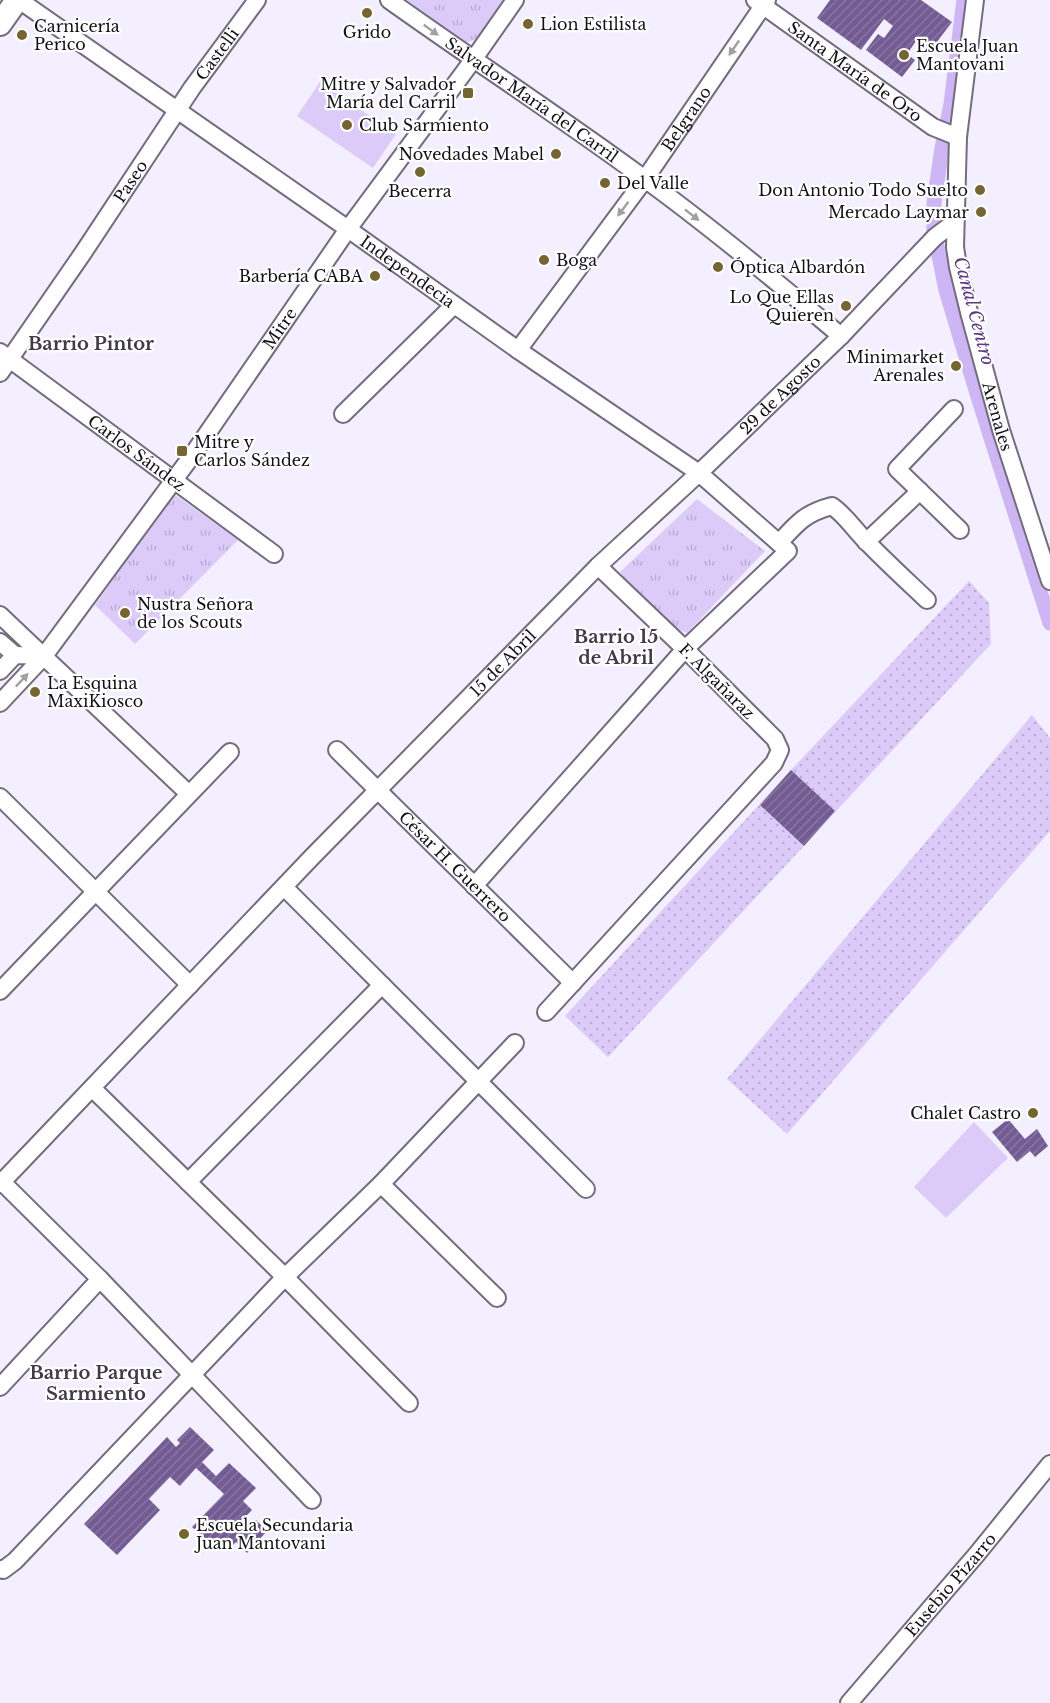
<svg xmlns="http://www.w3.org/2000/svg" width="1050" height="1703" font-family="'Libre Baskerville',serif">
<style>
.grass{fill:url(#grass-dots)}
.park{fill:url(#park-tufts)}
.pitch{fill:#dccbf8}
.lines{fill:none;stroke-linecap:round;stroke-linejoin:round}
.canal{stroke:#ceb5f4;stroke-width:15}
.building{fill:url(#building-hatch)}
.minor-casing{stroke:#736c7d;stroke-width:20}
.secondary-casing{stroke:#736c7d;stroke-width:26}
.minor{stroke:#fff;stroke-width:16}
.secondary{stroke:#fff;stroke-width:22}
.oneway{fill:#a1a0a2}
.poi-dot{fill:#756533;stroke:#fff;stroke-width:2}
.labels{text-anchor:middle;dominant-baseline:central;stroke-width:4.5;stroke-linejoin:round;paint-order:stroke}
.poi-label{font-size:16px;fill:#131117;stroke:#fff;text-anchor:start}
.street-label{font-size:16px;fill:#131117;stroke:#fff}
.water-label{font-size:18px;font-style:italic;fill:#5a3882;stroke:#fff}
.neighbourhood-label{font-size:18px;font-weight:bold;fill:#403a4a;stroke:#fff}
</style>
<defs>
<pattern id="grass-dots" width="8" height="8" patternUnits="userSpaceOnUse" patternTransform="scale(1.5)"><rect width="8" height="8" fill="#dccbf8"/><path d="M2 2h.1M6 6h.1" fill="none" stroke="#bcadd4" stroke-width="1.8" stroke-linecap="round"/></pattern>
<pattern id="park-tufts" width="24" height="20" patternUnits="userSpaceOnUse" patternTransform="scale(1.5)"><rect width="24" height="20" fill="#dccbf8"/><path d="M3 7l-1-3M5 7V3M7 7l1-3M15 17l-1-3M17 17v-4M19 17l1-3" fill="none" stroke="#bcadd4"/></pattern>
<pattern id="building-hatch" width="6" height="6" patternUnits="userSpaceOnUse" patternTransform="scale(1.5)"><rect width="6" height="6" fill="#735b94"/><path d="M-1 1l2-2M0 6l6-6M5 7l2-2" fill="none" stroke="#88779f"/></pattern>
</defs>
<rect width="100%" height="100%" fill="#f4efff"/>
<path class="grass" d="M 969,581 L 989,603 L 991,644 L 608,1057 L 565,1016 L 791,770 Z
M 1032,715 L 1050,738 L 1050,831 L 787,1134 L 727,1079 Z"/>
<path class="park" d="M 407,0 L 506,0 L 478,38 L 469,42 L 462,42 Z
M 174,494 L 238,540 L 135,644 L 95,605 Z
M 697,499 L 765,551 L 687,633 L 668,625 L 631,586 L 620,572 Z"/>
<path class="pitch" d="M 320,82 L 396,134 L 373,168 L 297,116 Z
M 974,1122 L 1008,1158 L 946,1218 L 914,1187 Z"/>
<g class="lines">
<path class="canal" d="M 964,0 L 951,104 L 942,148 L 934,203 L 934,231 L 946,290 L 979,400 L 1050,623"/>
</g>
<path class="building" d="M 830,0 L 921,0 L 952,22 L 930,51 L 916,41 L 907,54 L 915,60 L 902,77 L 866,50 L 878,34 L 884,38 L 893,26 L 884,19 L 861,50 L 817,18 Z
M 791,770 L 835,811 L 804,846 L 760,805 Z
M 1008,1119 L 1025,1139 L 1037,1129 L 1048,1146 L 1035,1157 L 1030,1151 L 1017,1162 L 992,1132 Z
M 190,1427 L 214,1450 L 202,1462 L 216,1476 L 229,1463 L 256,1488 L 243,1501 L 252,1510 L 241,1521 L 248,1528 L 256,1520 L 267,1531 L 247,1553 L 236,1542 L 228,1550 L 220,1543 L 215,1548 L 192,1527 L 224,1494 L 196,1468 L 180,1486 L 170,1477 L 149,1499 L 160,1510 L 117,1555 L 84,1524 L 167,1437 L 176,1447 L 180,1443 L 177,1440 Z"/>
<g class="lines">
<defs>
<g id="minor">
<path id="s1" d="M 19,0 L 348,229 L 518,350 L 699,473 L 788,551 L 685,649 L 474,886"/>
<path id="s2" d="M 389,0 C 473,60 559,116 642,177 C 711,227 776,281 841,336"/>
<path id="s3" d="M 755,0 L 933,127 L 958,137"/>
<path id="s4" d="M 975,0 L 958,137 L 955,247 L 958,267 L 970,316 L 1001,430 L 1050,581"/>
<path id="s5" d="M 518,350 L 645,179 L 767,0"/>
<path id="s6" d="M 0,352 L 274,554"/>
<path id="s7" d="M 0,373 L 83,253 L 192,88 L 257,0"/>
<path d="M 954,409 L 897,469 L 960,530"/>
<path d="M 343,414 L 454,305"/>
<path d="M 866,542 L 920,491"/>
<path d="M 779,543 C 797,523 805,513 832,506 C 845,515 854,529 865,540 C 885,561 906,580 927,600"/>
<path d="M 0,615 L 189,794"/>
<path d="M 0,642 L 15,655"/>
<path d="M 0,671 L 15,655 L 44,656"/>
<path id="s8" d="M 0,703 L 44,656 L 191,457 L 348,229 L 473,60 L 515,0"/>
<path id="s9" d="M 337,750 L 573,983"/>
<path d="M 0,797 L 190,985"/>
<path d="M 284,887 L 586,1189"/>
<path d="M 0,991 L 230,752"/>
<path d="M 546,1012 L 774,763 L 780,750 L 775,739 L 685,649 L 598,566"/>
<path d="M 92,1088 L 285,1277 L 409,1403"/>
<path d="M 0,1180 L 100,1279 L 312,1500"/>
<path d="M 188,1182 L 382,985"/>
<path id="s10" d="M 0,1184 L 312,857 L 598,566 L 699,473 L 841,336 L 935,237 L 955,222"/>
<path d="M 381,1184 L 497,1298"/>
<path d="M 0,1387 L 100,1279"/>
<path d="M 0,1569 L 3,1570 L 15,1561 L 285,1277 L 381,1184 L 515,1043"/>
<path id="s11" d="M 849,1703 L 977,1554 L 1050,1464"/>
</g>
<path id="secondary" d="M 0,24 L 17,0"/>
</defs>
<use href="#minor" class="minor-casing"/>
<use href="#secondary" class="secondary-casing"/>
<use href="#minor" class="minor"/>
<use href="#secondary" class="secondary"/>
</g>
<defs><path id="oneway-solid" d="M-6-.8H1V-3.2L6.5 0L1 3.2V.8H-6Z" transform="scale(1.5)"/></defs>
<g class="oneway">
<use href="#oneway-solid" transform="translate(431 30) rotate(36)"/>
<use href="#oneway-solid" transform="translate(734 48) rotate(124)"/>
<use href="#oneway-solid" transform="translate(623 209) rotate(127)"/>
<use href="#oneway-solid" transform="translate(692 215) rotate(38)"/>
<use href="#oneway-solid" transform="translate(22 680) rotate(-47)"/>
</g>
<g class="poi-dot">
<circle cx="367" cy="13" r="6"/>
<circle cx="528" cy="24" r="6"/>
<circle cx="22" cy="35" r="6"/>
<circle cx="904" cy="55" r="6"/>
<rect x="462" y="87" width="12" height="12" rx="3"/>
<circle cx="347" cy="125" r="6"/>
<circle cx="556" cy="154" r="6"/>
<circle cx="420" cy="172" r="6"/>
<circle cx="605" cy="183" r="6"/>
<circle cx="980" cy="190" r="6"/>
<circle cx="981" cy="212" r="6"/>
<circle cx="544" cy="260" r="6"/>
<circle cx="718" cy="267" r="6"/>
<circle cx="375" cy="276" r="6"/>
<circle cx="846" cy="306" r="6"/>
<circle cx="956" cy="366" r="6"/>
<rect x="176" y="445" width="12" height="12" rx="3"/>
<circle cx="125" cy="613" r="6"/>
<circle cx="35" cy="692" r="6"/>
<circle cx="1033" cy="1113" r="6"/>
<circle cx="184" cy="1534" r="6"/>
</g>
<g class="labels">
<g class="poi-label">
<text x="540" y="24">Lion Estilista</text>
<text x="34" y="26">Carnicería<tspan x="34" dy="18">Perico</tspan></text>
<text x="367" y="32" text-anchor="middle">Grido</text>
<text x="916" y="46">Escuela Juan<tspan x="916" dy="18">Mantovani</tspan></text>
<text x="456" y="84" text-anchor="end">Mitre y Salvador<tspan x="456" dy="18">María del Carril</tspan></text>
<text x="359" y="125">Club Sarmiento</text>
<text x="544" y="154" text-anchor="end">Novedades Mabel</text>
<text x="617" y="183">Del Valle</text>
<text x="968" y="190" text-anchor="end">Don Antonio Todo Suelto</text>
<text x="420" y="191" text-anchor="middle">Becerra</text>
<text x="969" y="212" text-anchor="end">Mercado Laymar</text>
<text x="556" y="260">Boga</text>
<text x="730" y="267">Óptica Albardón</text>
<text x="363" y="276" text-anchor="end">Barbería CABA</text>
<text x="834" y="297" text-anchor="end">Lo Que Ellas<tspan x="834" dy="18">Quieren</tspan></text>
<text x="944" y="357" text-anchor="end">Minimarket<tspan x="944" dy="18">Arenales</tspan></text>
<text x="194" y="442">Mitre y<tspan x="194" dy="18">Carlos Sández</tspan></text>
<text x="137" y="604">Nustra Señora<tspan x="137" dy="18">de los Scouts</tspan></text>
<text x="47" y="683">La Esquina<tspan x="47" dy="18">MaxiKiosco</tspan></text>
<text x="1021" y="1113" text-anchor="end">Chalet Castro</text>
<text x="196" y="1525">Escuela Secundaria<tspan x="196" dy="18">Juan Mantovani</tspan></text>
</g>
<g class="street-label">
<text stroke="none"><textPath href="#s7" startOffset="386">Castelli</textPath></text>
<text stroke="none"><textPath href="#s3" startOffset="123">Santa María de Oro</textPath></text>
<text stroke="none"><textPath href="#s2" startOffset="174">Salvador María del Carril</textPath></text>
<text stroke="none"><textPath href="#s5" startOffset="286">Belgrano</textPath></text>
<text stroke="none"><textPath href="#s7" startOffset="232">Paseo</textPath></text>
<text stroke="none"><textPath href="#s1" startOffset="474">Independecia</textPath></text>
<text stroke="none"><textPath href="#s8" startOffset="468">Mitre</textPath></text>
<text stroke="none"><textPath href="#s10" startOffset="1110">29 de Agosto</textPath></text>
<text stroke="none"><textPath href="#s4" startOffset="423">Arenales</textPath></text>
<text stroke="none"><textPath href="#s6" startOffset="170">Carlos Sández</textPath></text>
<text stroke="none"><textPath href="#s10" startOffset="724">15 de Abril</textPath></text>
<text transform="translate(717 681) rotate(45)">F. Algañaraz</text>
<text stroke="none"><textPath href="#s9" startOffset="166">César H. Guerrero</textPath></text>
<text stroke="none"><textPath href="#s11" startOffset="156">Eusebio Pizarro</textPath></text>
</g>
<g class="water-label">
<text transform="translate(974 311) rotate(75)">Canal Centro</text>
</g>
<g class="neighbourhood-label">
<text x="91" y="344">Barrio Pintor</text>
<text x="616" y="637">Barrio 15<tspan x="616" dy="21">de Abril</tspan></text>
<text x="96" y="1373">Barrio Parque<tspan x="96" dy="21">Sarmiento</tspan></text>
</g>
</g>
</svg>
